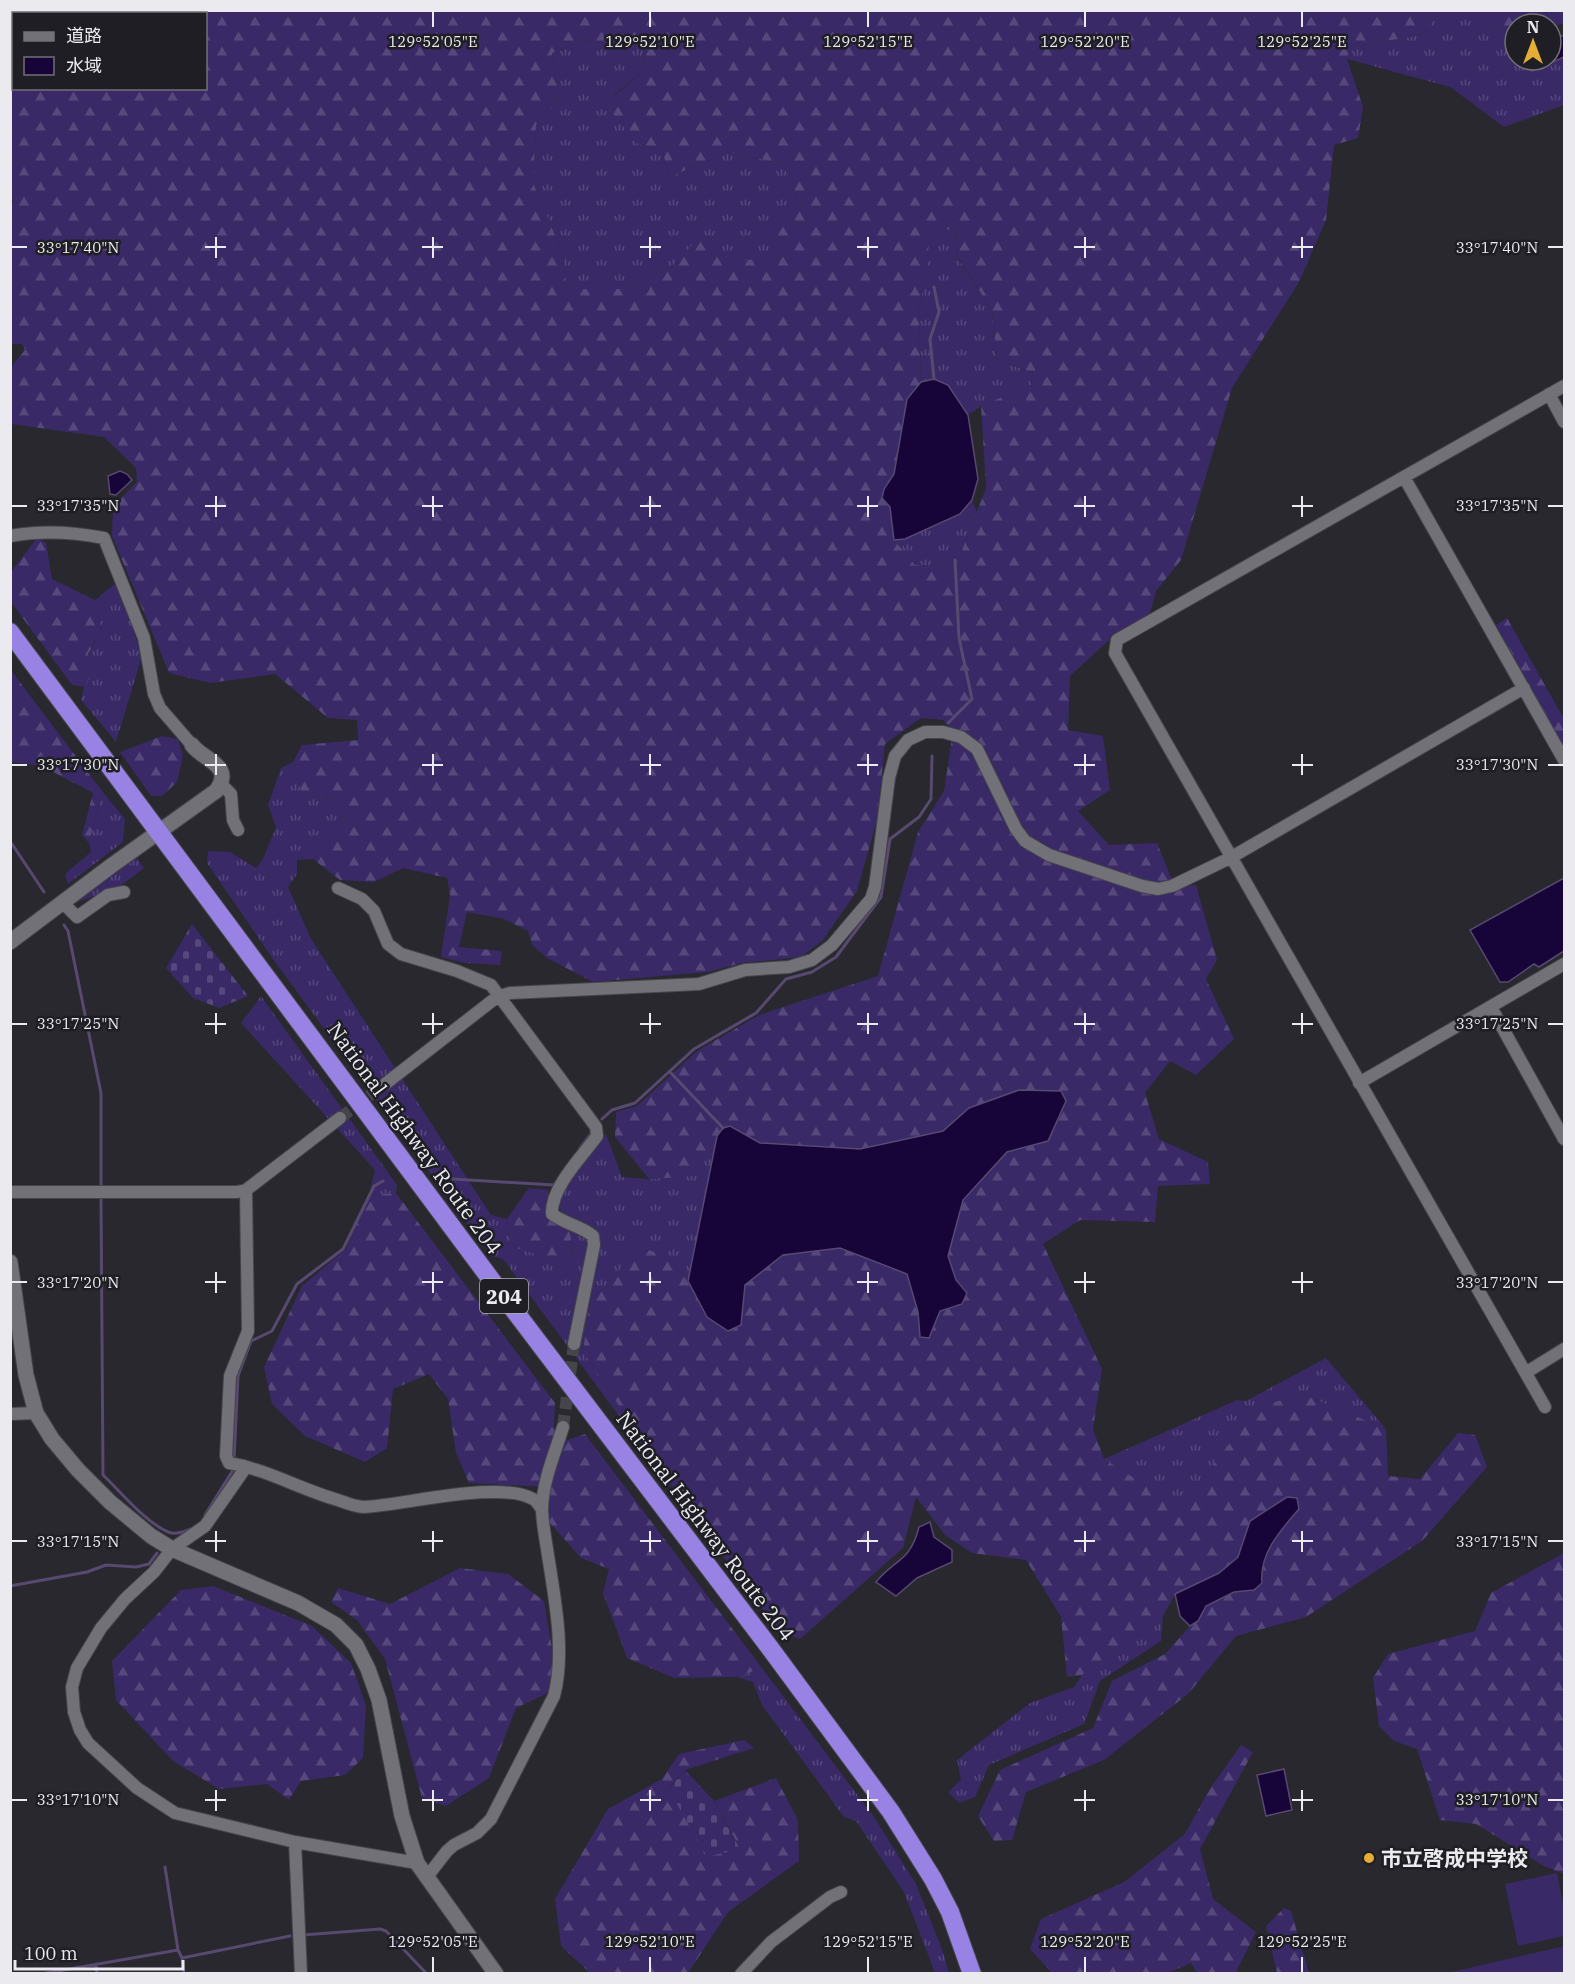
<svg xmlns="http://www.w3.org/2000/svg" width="1575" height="1984" font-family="'IBM Plex Serif','Noto Sans JP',serif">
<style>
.grass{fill:url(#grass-tufts)}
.forest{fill:url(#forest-firs);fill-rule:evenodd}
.cemetery{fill:url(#cemetery-stones)}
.pitch{fill:#392966}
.water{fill:#170439;stroke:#574970;stroke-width:1.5}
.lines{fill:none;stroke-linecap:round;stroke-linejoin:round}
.stream{stroke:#574970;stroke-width:3}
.minor-tunnel{stroke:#45454b;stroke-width:12;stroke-dasharray:12 6;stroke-linecap:butt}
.minor-casing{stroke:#45454a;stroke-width:14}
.tertiary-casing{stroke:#45454a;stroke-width:17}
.trunk-casing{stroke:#45454a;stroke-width:20}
.minor{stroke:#727178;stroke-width:12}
.tertiary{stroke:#727178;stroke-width:15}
.trunk{stroke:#9882e3;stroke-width:18}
.ticks{fill:none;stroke:#ebebef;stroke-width:2}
.poi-dot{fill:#e5ad36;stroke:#1f1e24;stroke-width:2}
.labels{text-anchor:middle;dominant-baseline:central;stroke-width:5;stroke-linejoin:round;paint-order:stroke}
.shield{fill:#1f1e24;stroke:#aeaeb2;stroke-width:1.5}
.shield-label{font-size:20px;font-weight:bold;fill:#ebebef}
.street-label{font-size:21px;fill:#ebebef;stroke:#1f1e24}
.poi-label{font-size:21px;font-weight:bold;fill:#ebebef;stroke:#1f1e24;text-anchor:start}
.ticks-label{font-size:15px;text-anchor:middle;fill:#ebebef;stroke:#1f1e24;stroke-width:5;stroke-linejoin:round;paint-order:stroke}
</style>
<defs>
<pattern id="grass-tufts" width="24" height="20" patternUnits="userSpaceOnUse" patternTransform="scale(1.5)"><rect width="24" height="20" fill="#392966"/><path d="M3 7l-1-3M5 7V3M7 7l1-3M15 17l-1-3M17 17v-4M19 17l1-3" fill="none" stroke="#56487c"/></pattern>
<pattern id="forest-firs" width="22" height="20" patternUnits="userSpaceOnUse" patternTransform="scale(1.5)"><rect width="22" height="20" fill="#392966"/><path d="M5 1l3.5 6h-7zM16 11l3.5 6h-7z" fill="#56487c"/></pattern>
<pattern id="cemetery-stones" width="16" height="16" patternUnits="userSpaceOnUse" patternTransform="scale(1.5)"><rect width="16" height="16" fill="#392966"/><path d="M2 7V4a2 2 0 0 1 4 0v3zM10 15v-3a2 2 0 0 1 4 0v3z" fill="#56487c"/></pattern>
</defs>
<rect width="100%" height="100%" fill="#28282e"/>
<path class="grass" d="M 1437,16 L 1475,16 L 1504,32 L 1515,31 L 1515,60 L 1527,60 L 1533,71 L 1564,57 L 1564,105 L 1504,127 L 1450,87 L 1347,59 L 1351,47 L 1421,35 Z
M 583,41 L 644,47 L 645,70 L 614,95 L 638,144 L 662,149 L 669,177 L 728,152 L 783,164 L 801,208 L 777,248 L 764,260 L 729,261 L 700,237 L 675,264 L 628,289 L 567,289 L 562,252 L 533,183 L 536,125 L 559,100 L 552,53 Z
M 937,226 L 956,232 L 958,258 L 992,311 L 997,359 L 1033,373 L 1031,386 L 981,406 L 968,415 L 948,385 L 934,379 L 921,382 L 919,311 L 930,238 Z
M 972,500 L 977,512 L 956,566 L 915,565 L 894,540 L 905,539 L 960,514 Z
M 117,582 L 142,656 L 116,742 L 81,700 L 84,687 L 91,676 L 88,655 L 102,632 L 95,600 Z
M 293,762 L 302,795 L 341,800 L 343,828 L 313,859 L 297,860 L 297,874 L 288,887 L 311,939 L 491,1215 L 507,1219 L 513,1247 L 573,1255 L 570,1231 L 579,1221 L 562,1214 L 557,1198 L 606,1134 L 622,1177 L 648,1179 L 694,1175 L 717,1136 L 688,1281 L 669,1257 L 631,1245 L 615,1281 L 590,1300 L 583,1351 L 676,1493 L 503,1259 L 491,1256 L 275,962 L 207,863 L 208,851 L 230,852 L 256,868 L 262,861 L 276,827 L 268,805 L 281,768 Z
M 102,791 L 125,819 L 123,842 L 68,884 L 65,874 L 91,852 L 89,843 Z
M 137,858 L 144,868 L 119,887 L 75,903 Z
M 261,996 L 397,1185 L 396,1193 L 369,1195 L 375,1170 L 241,1023 Z
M 1326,1358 L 1386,1429 L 1304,1395 L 1257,1406 L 1182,1509 L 1104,1459 L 1237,1400 L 1246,1401 Z
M 1163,1616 L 1161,1641 L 1100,1681 L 1084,1724 L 989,1765 L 975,1797 L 959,1803 L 948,1792 L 961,1780 L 957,1760 L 1030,1703 L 1074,1687 L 1082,1675 Z
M 762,1668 L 874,1817 L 916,1884 L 942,1949 L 949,1973 L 935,1973 L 904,1892 L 856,1821 L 844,1817 L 762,1705 L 753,1682 L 737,1677 Z"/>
<path class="forest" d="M 11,11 L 1564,11 L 1564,23 L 1551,27 L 1551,24 L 1515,24 L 1515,31 L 1504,32 L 1475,16 L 1437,16 L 1421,35 L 1351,47 L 1347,59 L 1363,107 L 1358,138 L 1334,145 L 1326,220 L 1299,282 L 1232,388 L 1181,560 L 1156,591 L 1148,620 L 1108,641 L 1070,676 L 1068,730 L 1103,736 L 1110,790 L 1078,811 L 1109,845 L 1157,843 L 1175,887 L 1196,885 L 1217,960 L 1206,979 L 1234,1039 L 1196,1075 L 1170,1061 L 1145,1093 L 1159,1139 L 1208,1162 L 1210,1184 L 1158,1186 L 1155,1222 L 1080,1220 L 1043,1244 L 1102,1369 L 1093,1429 L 1104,1459 L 1182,1508 L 1257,1406 L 1304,1395 L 1386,1429 L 1388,1476 L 1420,1479 L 1458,1433 L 1475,1435 L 1487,1467 L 1422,1541 L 1306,1617 L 1236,1636 L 1188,1694 L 1104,1760 L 1026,1792 L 1012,1840 L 994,1841 L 978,1816 L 1000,1770 L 1093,1728 L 1112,1681 L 1165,1654 L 1190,1626 L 1198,1621 L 1206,1606 L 1234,1592 L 1261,1571 L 1272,1541 L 1299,1509 L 1250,1521 L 1238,1557 L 1219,1573 L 1175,1594 L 1163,1616 L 1082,1675 L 1067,1677 L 1061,1617 L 1026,1560 L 972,1553 L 945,1535 L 916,1497 L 903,1548 L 800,1639 L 779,1631 L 676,1493 L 583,1351 L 590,1300 L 615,1281 L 631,1244 L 669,1257 L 688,1281 L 707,1317 L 741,1324 L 745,1285 L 783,1255 L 840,1248 L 907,1274 L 918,1312 L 921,1337 L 929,1338 L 940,1311 L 967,1293 L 956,1280 L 948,1256 L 963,1200 L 1007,1152 L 1048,1141 L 969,1108 L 943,1131 L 860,1149 L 760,1143 L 729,1126 L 723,1129 L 694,1176 L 649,1179 L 615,1137 L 616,1112 L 637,1106 L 697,1051 L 759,1015 L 878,976 L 918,832 L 944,791 L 953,731 L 943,720 L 921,718 L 885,744 L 877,820 L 857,891 L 822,941 L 801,957 L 742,963 L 708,972 L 593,982 L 547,958 L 532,945 L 528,931 L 504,919 L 467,912 L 459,947 L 502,951 L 500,965 L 465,963 L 441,957 L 450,895 L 447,878 L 403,868 L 374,882 L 340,880 L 313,859 L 343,828 L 341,800 L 302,795 L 293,762 L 302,745 L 358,740 L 357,720 L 328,718 L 275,674 L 210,683 L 169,673 L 112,536 L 113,506 L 137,482 L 136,468 L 104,437 L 11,424 L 10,368 L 25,350 L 22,344 L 10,344 L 10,207 L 13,204 L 10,185 ZM 14,14 L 206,14 L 206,88 L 14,88 ZM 583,41 L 644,47 L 645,70 L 614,96 L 613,114 L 638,144 L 662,149 L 669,177 L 728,152 L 783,164 L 801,208 L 773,222 L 777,248 L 764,259 L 729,261 L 700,236 L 675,264 L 628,289 L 567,289 L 562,252 L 533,183 L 536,125 L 559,100 L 552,53 ZM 937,226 L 956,232 L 958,257 L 992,311 L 997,359 L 1033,373 L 1031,385 L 981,406 L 986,488 L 956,566 L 915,565 L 894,540 L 890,507 L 884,489 L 894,474 L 907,399 L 921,382 L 919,311 L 930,239 Z
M 37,538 L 46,543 L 52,579 L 95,600 L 102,632 L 88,654 L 91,676 L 84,687 L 72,685 L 11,602 L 11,572 Z
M 1507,618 L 1564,719 L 1564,747 L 1496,625 Z
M 10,669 L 102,791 L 89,843 L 82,835 L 93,793 L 42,766 L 11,762 Z
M 162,736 L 178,739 L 183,755 L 177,782 L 162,796 L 151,796 L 120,752 Z
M 529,1188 L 549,1190 C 543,1213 553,1219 570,1231 L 573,1255 L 561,1261 L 513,1247 L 507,1219 Z
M 396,1193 L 555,1403 L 554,1428 L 568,1440 L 585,1434 L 762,1668 L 737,1677 L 674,1678 L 627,1658 L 603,1593 L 609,1569 L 581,1558 L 548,1521 L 546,1487 L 469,1483 L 456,1453 L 448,1399 L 429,1374 L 393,1389 L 387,1448 L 365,1462 L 305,1436 L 272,1404 L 264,1367 L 302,1286 L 346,1249 L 369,1195 Z
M 1564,1553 L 1564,1874 L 1544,1866 L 1476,1824 L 1440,1820 L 1417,1749 L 1394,1741 L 1379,1726 L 1373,1678 L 1388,1654 L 1475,1631 L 1491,1593 Z
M 460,1568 L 508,1574 L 544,1601 L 554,1660 L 548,1693 L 516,1708 L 489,1778 L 446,1806 L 422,1798 L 385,1659 L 357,1620 L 331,1602 L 338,1588 L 390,1604 Z
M 213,1586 L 312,1626 L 351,1663 L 366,1705 L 363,1758 L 345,1775 L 301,1781 L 289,1800 L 267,1784 L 219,1789 L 173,1761 L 116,1700 L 112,1661 L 181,1590 Z
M 744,1740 L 754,1748 L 685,1770 L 669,1788 L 740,1848 L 714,1801 L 776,1778 L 798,1820 L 799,1861 L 728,1912 L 688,1973 L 590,1973 L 561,1946 L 555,1899 L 608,1809 L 662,1779 L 679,1754 Z
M 1241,1745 L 1253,1752 L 1200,1849 L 1213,1899 L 1256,1932 L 1237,1970 L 1239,1973 L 1197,1973 L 1191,1963 L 1168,1973 L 1052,1973 L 1030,1949 L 1041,1919 L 1124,1882 L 1185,1834 L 1209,1790 Z
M 1284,1908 L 1291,1911 L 1309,1973 L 1277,1973 L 1266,1926 Z"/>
<path class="cemetery" d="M 192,924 L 248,996 L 219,1008 L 193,998 L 166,968 Z
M 685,1770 L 714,1801 L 740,1849 L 706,1857 L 669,1789 Z"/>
<path class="pitch" d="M 1557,1873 L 1564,1908 L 1564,1936 L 1518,1946 L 1505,1884 Z
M 1564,1946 L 1564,1973 L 1447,1973 Z"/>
<path class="water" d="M 1564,35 L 1564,57 L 1532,71 L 1527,60 L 1551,60 L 1551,41 Z
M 934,379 L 948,385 L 968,415 L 978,479 L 972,500 L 960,514 L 905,539 L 894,540 L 890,507 L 882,498 L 884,489 L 894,474 L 907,399 L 921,382 Z
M 120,471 L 127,474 L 132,480 L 116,495 L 110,494 L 108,476 Z
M 1564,878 L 1564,951 L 1539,967 L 1534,964 L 1508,982 L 1500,982 L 1470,930 Z
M 1019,1090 L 1061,1091 L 1066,1101 L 1048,1141 L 1007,1152 L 963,1200 L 948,1256 L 956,1280 L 967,1293 L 962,1304 L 940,1311 L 929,1338 L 920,1337 L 918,1312 L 907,1274 L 840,1248 L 783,1255 L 745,1285 L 741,1325 L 728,1331 L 707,1317 L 688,1281 L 717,1136 L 723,1128 L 730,1126 L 760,1143 L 860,1149 L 943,1131 L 969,1108 Z
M 1287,1497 L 1297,1498 L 1299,1509 C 1281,1530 1259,1553 1262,1583 L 1254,1590 L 1234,1592 L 1206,1606 L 1198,1621 L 1190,1626 L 1180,1616 L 1175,1594 L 1219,1573 L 1238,1557 L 1250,1521 Z
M 930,1522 L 934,1537 L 952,1550 L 952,1562 L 917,1578 L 896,1596 L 876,1582 C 894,1559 910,1563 919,1527 Z
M 1284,1769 L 1292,1810 L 1266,1816 L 1257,1775 Z"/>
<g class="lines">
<path class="stream" d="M 934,379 L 930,339 L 939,312 L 934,287
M 948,723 L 972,699 L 959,638 L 955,560
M 10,841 L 44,892
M 64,925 L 68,931 L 101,1093 L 101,1186
M 671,1073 L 723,1128
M 602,1119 L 612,1110 L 635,1103 L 694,1049 L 756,1013 L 786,979 L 812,972 L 836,957 L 881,897 L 890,839 L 919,817 L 931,799 L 932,756
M 580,1148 L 590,1135
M 453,1179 L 554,1185 L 556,1182
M 101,1200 L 103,1475 C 121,1492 145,1522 168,1532 C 175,1535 184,1532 191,1529
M 234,1460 L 238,1376 L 251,1341 L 272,1331 L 297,1284 L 343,1249 L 374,1186 L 383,1181
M 205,1515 L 233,1470 L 234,1467
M 10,1586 L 87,1572 L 106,1565 L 136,1567 L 149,1564 L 157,1553
M 165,1867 L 178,1950 L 182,1958 L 290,1936
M 303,1935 L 380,1929 L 386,1931 L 427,1974
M 182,1958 L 184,1974
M 96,1964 L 97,1974
M 10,1972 L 14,1974
M 41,1974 L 178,1950"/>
<path class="minor-tunnel" d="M 340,1118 L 385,1084
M 563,1427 L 574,1344"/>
<defs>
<path id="minor" d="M 1549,394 L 1564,422
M 1404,477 L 1564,760
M 10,536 C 42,530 73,532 104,538 L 144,638 L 154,694 L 160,708 L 192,745
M 221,784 L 231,794 L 233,820 L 238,830
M 338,888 L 362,899 L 374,911 L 388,944 L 401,954 L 457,971 L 491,985 L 596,1127 L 597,1136 C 581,1158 551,1187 552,1214 C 565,1224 581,1226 593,1236 L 594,1245 L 574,1344
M 63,903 L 77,917 L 108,895 L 124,892
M 1491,1007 L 1564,1139
M 1359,1083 L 1564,964
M 385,1084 L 497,997 L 510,993 L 699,984 L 745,970 L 789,967 L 812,960 L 832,945 L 871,899 L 875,887 L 889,778 L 895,756 L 908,740 L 925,732 L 943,732 L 961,737 L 977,749 L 1016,829 L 1025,841 L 1049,855 L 1142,886 L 1158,889 L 1172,886 L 1230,858 L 1524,688
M 246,1190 L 248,1331 L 230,1376 L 226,1456 L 229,1463 C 266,1469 302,1490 338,1500 C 346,1503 356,1507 364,1507 C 405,1505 499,1480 533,1499 C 537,1501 539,1506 542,1509
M 10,1192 L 237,1192 L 246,1190 L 340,1118
M 1527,1372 L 1564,1349
M 1545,1407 L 1115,653 L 1117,640 L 1564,386
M 10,1414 L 36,1413
M 246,1467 L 205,1526 L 172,1549 L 154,1572 L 125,1599 L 101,1628 L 77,1668 L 72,1687 L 74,1712 L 80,1730 L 88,1743 L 137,1788 L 175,1813 L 295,1842 L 417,1863
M 295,1842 L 301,1974
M 426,1878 L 447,1851 L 454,1845 L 477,1833 L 491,1819 L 554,1696 C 566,1651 554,1595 547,1549 C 545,1536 542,1521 542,1508 C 543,1480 555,1453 563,1427
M 741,1974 L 771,1942 L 830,1897 L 841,1892"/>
<path id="tertiary" d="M 10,942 L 111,866 L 216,791 C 235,765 204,761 192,745
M 10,1262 L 26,1375 L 36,1413 L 52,1439 L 78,1470 L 110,1502 L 151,1536 L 172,1549 L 298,1603 L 336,1625 L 356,1645 L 368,1669 L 379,1700 L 402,1816 L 417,1863 L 496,1974"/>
<path id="trunk" d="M 10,632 L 495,1285 L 770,1648 L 891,1812 L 933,1879 L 950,1912 L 972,1974"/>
</defs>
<use href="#minor" class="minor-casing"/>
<use href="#tertiary" class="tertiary-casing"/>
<use href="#trunk" class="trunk-casing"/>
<use href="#minor" class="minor"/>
<use href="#tertiary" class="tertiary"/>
<use href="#trunk" class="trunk"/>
</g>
<path class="ticks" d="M 433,12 L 433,27M 650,12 L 650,27M 868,12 L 868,27M 1085,12 L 1085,27M 1302,12 L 1302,27M 216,237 L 216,258M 433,237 L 433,258M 650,237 L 650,258M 868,237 L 868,258M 1085,237 L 1085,258M 1302,237 L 1302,258M 12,247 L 27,247M 205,247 L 226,247M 422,247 L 443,247M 640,247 L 661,247M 857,247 L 878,247M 1074,247 L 1095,247M 1292,247 L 1313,247M 1548,247 L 1563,247M 216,496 L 216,517M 433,496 L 433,517M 650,496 L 650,517M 868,496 L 868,517M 1085,496 L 1085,517M 1302,496 L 1302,517M 12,506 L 27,506M 205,506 L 226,506M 422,506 L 443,506M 640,506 L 661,506M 857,506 L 878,506M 1074,506 L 1095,506M 1292,506 L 1313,506M 1548,506 L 1563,506M 216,754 L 216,775M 433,754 L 433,775M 650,754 L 650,775M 868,754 L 868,775M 1085,754 L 1085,775M 1302,754 L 1302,775M 12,765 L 27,765M 205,765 L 226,765M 422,765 L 443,765M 640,765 L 661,765M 857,765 L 878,765M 1074,765 L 1095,765M 1292,765 L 1313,765M 1548,765 L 1563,765M 216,1013 L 216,1034M 433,1013 L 433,1034M 650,1013 L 650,1034M 868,1013 L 868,1034M 1085,1013 L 1085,1034M 1302,1013 L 1302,1034M 12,1024 L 27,1024M 205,1024 L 226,1024M 422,1024 L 443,1024M 640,1024 L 661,1024M 857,1024 L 878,1024M 1074,1024 L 1095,1024M 1292,1024 L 1313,1024M 1548,1024 L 1563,1024M 216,1272 L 216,1293M 433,1272 L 433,1293M 650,1272 L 650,1293M 868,1272 L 868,1293M 1085,1272 L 1085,1293M 1302,1272 L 1302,1293M 12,1282 L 27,1282M 205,1282 L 226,1282M 422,1282 L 443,1282M 640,1282 L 661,1282M 857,1282 L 878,1282M 1074,1282 L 1095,1282M 1292,1282 L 1313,1282M 1548,1282 L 1563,1282M 216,1531 L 216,1552M 433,1531 L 433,1552M 650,1531 L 650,1552M 868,1531 L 868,1552M 1085,1531 L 1085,1552M 1302,1531 L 1302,1552M 12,1541 L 27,1541M 205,1541 L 226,1541M 422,1541 L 443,1541M 640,1541 L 661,1541M 857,1541 L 878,1541M 1074,1541 L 1095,1541M 1292,1541 L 1313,1541M 1548,1541 L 1563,1541M 216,1790 L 216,1811M 433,1790 L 433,1811M 650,1790 L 650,1811M 868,1790 L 868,1811M 1085,1790 L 1085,1811M 1302,1790 L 1302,1811M 12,1800 L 27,1800M 205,1800 L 226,1800M 422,1800 L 443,1800M 640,1800 L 661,1800M 857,1800 L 878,1800M 1074,1800 L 1095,1800M 1292,1800 L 1313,1800M 1548,1800 L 1563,1800M 433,1957 L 433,1972M 650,1957 L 650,1972M 868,1957 L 868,1972M 1085,1957 L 1085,1972M 1302,1957 L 1302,1972"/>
<circle class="poi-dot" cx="1369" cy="1858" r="6"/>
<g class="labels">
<rect class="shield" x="480" y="1279" width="48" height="34" rx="4.5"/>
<g class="shield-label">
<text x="504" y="1296">204</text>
</g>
<g class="street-label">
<text transform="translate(415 1138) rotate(54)">National Highway Route 204</text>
<text transform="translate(706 1526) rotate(53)">National Highway Route 204</text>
</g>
<g class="poi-label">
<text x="1381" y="1858">市立啓成中学校</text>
</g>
</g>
<g class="ticks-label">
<text x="433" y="47">129°52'05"E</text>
<text x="650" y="47">129°52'10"E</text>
<text x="868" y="47">129°52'15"E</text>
<text x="1085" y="47">129°52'20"E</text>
<text x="1302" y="47">129°52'25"E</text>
<text x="78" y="253">33°17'40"N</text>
<text x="1497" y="253">33°17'40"N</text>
<text x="78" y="511">33°17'35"N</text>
<text x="1497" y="511">33°17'35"N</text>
<text x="78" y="770">33°17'30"N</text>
<text x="1497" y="770">33°17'30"N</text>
<text x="78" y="1029">33°17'25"N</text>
<text x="1497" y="1029">33°17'25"N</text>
<text x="78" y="1288">33°17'20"N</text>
<text x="1497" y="1288">33°17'20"N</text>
<text x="78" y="1547">33°17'15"N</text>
<text x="1497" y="1547">33°17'15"N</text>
<text x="78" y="1805">33°17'10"N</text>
<text x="1497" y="1805">33°17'10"N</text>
<text x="433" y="1947">129°52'05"E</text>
<text x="650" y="1947">129°52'10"E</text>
<text x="868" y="1947">129°52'15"E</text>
<text x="1085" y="1947">129°52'20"E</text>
<text x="1302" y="1947">129°52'25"E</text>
</g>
<rect width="1575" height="1984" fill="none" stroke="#ebebef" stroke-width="24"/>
<rect x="12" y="12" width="195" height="78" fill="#1f1e24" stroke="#717075" stroke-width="1.5"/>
<rect x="24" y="32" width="30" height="9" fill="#727178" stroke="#717075" stroke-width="1.5"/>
<text x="66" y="42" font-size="18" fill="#ebebef">道路</text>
<rect x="24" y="57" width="30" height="18" fill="#170439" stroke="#717075" stroke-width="1.5"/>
<text x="66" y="72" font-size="18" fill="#ebebef">水域</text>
<g transform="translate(1533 42)"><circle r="28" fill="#1f1e24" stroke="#717075" stroke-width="1.5"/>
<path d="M0-4.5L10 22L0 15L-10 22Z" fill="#e5ad36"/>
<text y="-9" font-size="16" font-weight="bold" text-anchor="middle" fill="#ebebef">N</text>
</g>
<path d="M15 1960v9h168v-9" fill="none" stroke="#ebebef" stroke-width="3"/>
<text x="24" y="1960" font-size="18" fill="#ebebef" stroke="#1f1e24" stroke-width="4.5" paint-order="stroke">100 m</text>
</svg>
